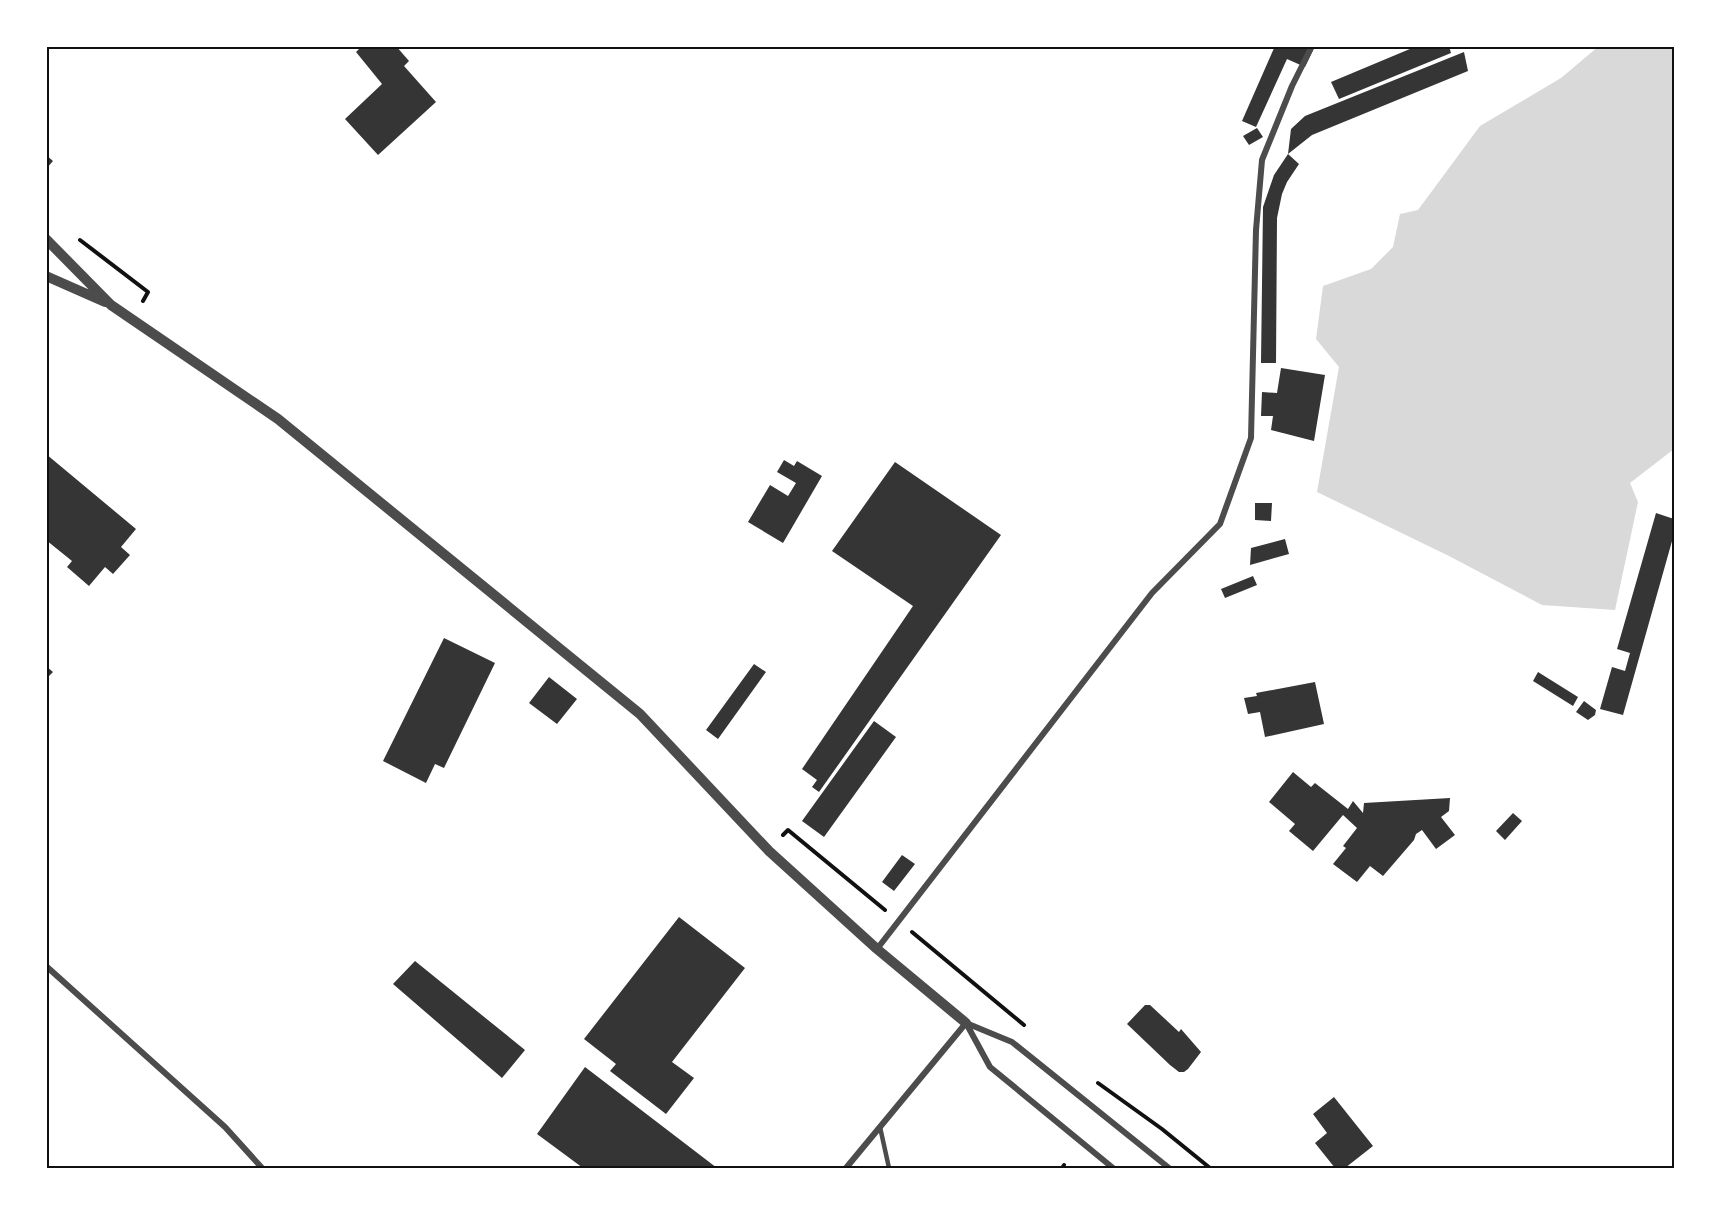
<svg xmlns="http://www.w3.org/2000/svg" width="1721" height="1215" font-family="'Times New Roman',serif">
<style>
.water{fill:#d9d9d9}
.building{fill:#353535}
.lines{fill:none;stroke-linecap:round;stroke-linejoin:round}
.path{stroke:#111;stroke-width:4}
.service{stroke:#4c4c4c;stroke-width:4.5}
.minor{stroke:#4c4c4c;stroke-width:6}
.tertiary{stroke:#4c4c4c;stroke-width:10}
.neatline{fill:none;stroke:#111;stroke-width:2}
</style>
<rect width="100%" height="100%" fill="#fff"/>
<path class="water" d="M 1599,46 L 1674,47 L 1674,449 L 1630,483 L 1638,502 L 1615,610 L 1542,605 L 1449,556 L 1317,492 L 1339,367 L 1316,339 L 1323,286 L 1371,269 L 1393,247 L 1400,214 L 1418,210 L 1480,126 L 1561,78 Z"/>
<path class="building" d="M 362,46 L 396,46 L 409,61 L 404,66 L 436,102 L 378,155 L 345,119 L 382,84 L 356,52 Z
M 1275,46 L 1315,46 L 1305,67 L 1287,59 L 1256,127 L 1242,121 Z
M 1417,46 L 1449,46 L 1451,53 L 1339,99 L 1331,82 Z
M 1464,52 L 1468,71 L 1312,135 L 1288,154 L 1291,129 L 1305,116 Z
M 1257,128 L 1263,137 L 1249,145 L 1243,136 Z
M 1288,154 L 1299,164 L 1287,182 L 1282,194 L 1277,218 L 1276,363 L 1261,363 L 1263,207 L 1274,175 Z
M 46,155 L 53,161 L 46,169 Z
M 1281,368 L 1325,375 L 1314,441 L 1271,430 L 1273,416 L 1261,416 L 1262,392 L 1277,393 Z
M 46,454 L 136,529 L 121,547 L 130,555 L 113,574 L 105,567 L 89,586 L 67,567 L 72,561 L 46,540 Z
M 784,460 L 794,466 L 797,461 L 822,476 L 783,543 L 748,522 L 770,485 L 788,496 L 796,483 L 777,472 Z
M 895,462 L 1001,535 L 819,792 L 812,787 L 817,780 L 802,769 L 913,606 L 832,551 Z
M 1255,503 L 1272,503 L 1271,521 L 1255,520 Z
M 1656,513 L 1674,519 L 1674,534 L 1623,715 L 1600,709 L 1612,667 L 1625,671 L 1630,653 L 1617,649 Z
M 1285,539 L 1289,554 L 1250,565 L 1251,548 Z
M 1253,576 L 1257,585 L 1225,598 L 1221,589 Z
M 444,638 L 495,663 L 444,768 L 435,764 L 426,783 L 383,761 Z
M 754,664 L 766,672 L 718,739 L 706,730 Z
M 46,666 L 53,672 L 46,679 Z
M 1538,672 L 1578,697 L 1573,706 L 1533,681 Z
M 549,677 L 577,699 L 557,724 L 529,703 Z
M 1315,682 L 1324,724 L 1265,737 L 1260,712 L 1248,714 L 1244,698 L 1257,696 L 1256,693 Z
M 1584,701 L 1596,710 L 1595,715 L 1588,720 L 1576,712 Z
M 874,721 L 896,737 L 824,837 L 802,821 Z
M 1293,772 L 1311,787 L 1315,783 L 1348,809 L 1353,801 L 1363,813 L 1364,803 L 1450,798 L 1449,811 L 1441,817 L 1455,835 L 1436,849 L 1422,830 L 1416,834 L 1414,840 L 1383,876 L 1370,866 L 1357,882 L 1333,864 L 1346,848 L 1343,846 L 1357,828 L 1343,815 L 1313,851 L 1289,831 L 1295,824 L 1269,802 Z
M 1513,813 L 1522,821 L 1505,840 L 1496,831 Z
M 902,855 L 915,864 L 894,891 L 882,882 Z
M 679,917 L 745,968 L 672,1062 L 694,1078 L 666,1114 L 610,1071 L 616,1064 L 584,1039 Z
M 415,961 L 525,1050 L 502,1078 L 393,984 Z
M 1145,1005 L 1150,1005 L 1179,1032 L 1181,1029 L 1201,1052 L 1188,1069 L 1184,1072 L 1179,1072 L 1170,1065 L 1127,1024 Z
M 585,1067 L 717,1168 L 583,1168 L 537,1134 Z
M 1334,1097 L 1373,1146 L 1345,1168 L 1335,1168 L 1315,1143 L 1327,1133 L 1313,1114 Z"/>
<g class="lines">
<path class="path" d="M 80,240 L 148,292 L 143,301
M 783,835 L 788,830 L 885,910
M 912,932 L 1024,1025
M 1098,1083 L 1162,1129 L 1210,1168
M 1062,1168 L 1064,1165"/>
<path class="service" d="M 880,1127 L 889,1168"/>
<path class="minor" d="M 877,949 L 1152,593 L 1220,524 L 1251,438 L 1256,230 L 1262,160 L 1292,86 L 1312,46
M 46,966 L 225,1127 L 262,1168
M 966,1023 L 1012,1042 L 1169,1168
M 966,1023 L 990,1067 L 1113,1168
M 846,1168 L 966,1023"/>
<path class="tertiary" d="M 46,239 L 111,305 L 278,419 L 640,714 L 769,851 L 877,949 L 966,1023
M 46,276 L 105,302"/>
</g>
<rect width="1721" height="1215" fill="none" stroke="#ffffff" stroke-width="96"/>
<rect x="48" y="48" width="1625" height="1119" class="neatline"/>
</svg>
